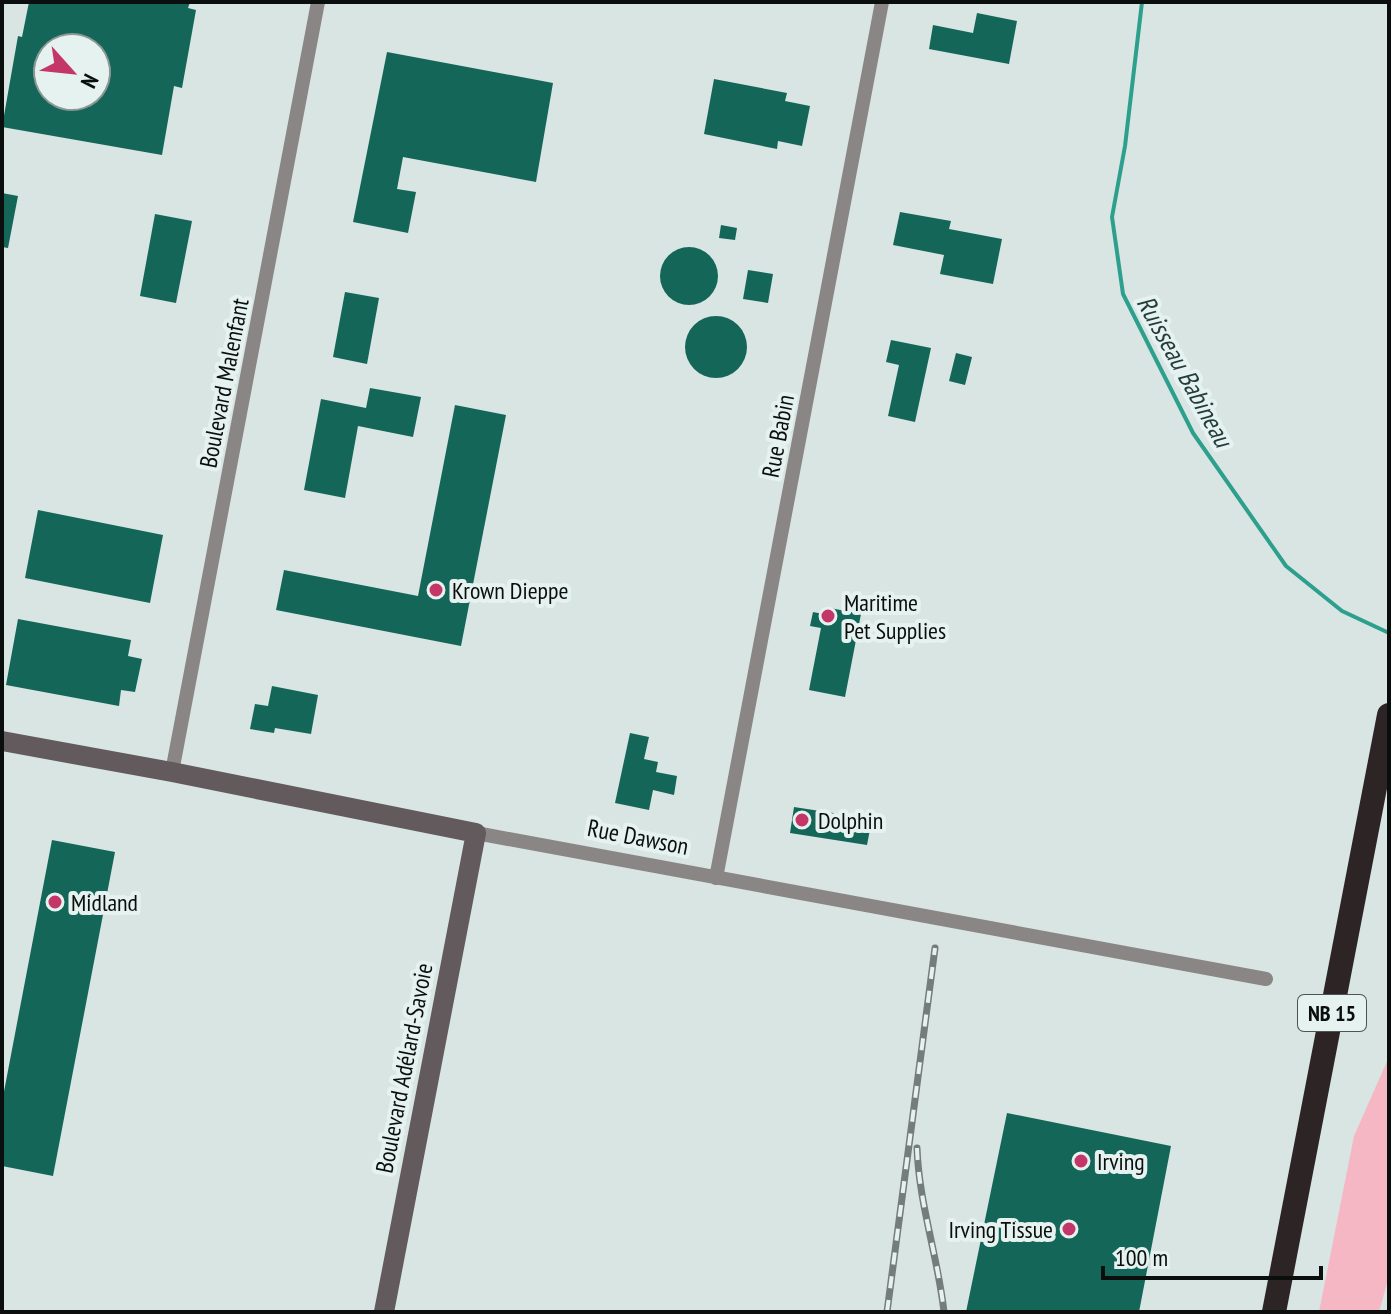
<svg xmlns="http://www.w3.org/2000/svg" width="1391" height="1314" font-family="'PT Sans Narrow',sans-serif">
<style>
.green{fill:#f6b7c5}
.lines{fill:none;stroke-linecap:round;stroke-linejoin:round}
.stream{stroke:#2d9f8d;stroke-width:4}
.building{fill:#146659;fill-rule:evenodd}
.street{stroke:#8b8686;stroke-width:14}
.secondary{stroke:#625a5c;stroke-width:20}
.highway{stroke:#2d2426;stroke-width:24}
.rail-casing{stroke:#747d7b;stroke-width:7}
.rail{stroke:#e5f2ef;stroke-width:4;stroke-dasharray:12;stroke-linecap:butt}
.poi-dot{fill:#c33667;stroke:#e5f2ef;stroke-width:3}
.labels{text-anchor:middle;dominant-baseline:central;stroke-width:8;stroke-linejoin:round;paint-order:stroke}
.shield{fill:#e5f2ef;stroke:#4c5352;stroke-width:2}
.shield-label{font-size:22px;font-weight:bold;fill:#0a0f0e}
.street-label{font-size:24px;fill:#0a0f0e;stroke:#e5f2ef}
.poi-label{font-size:24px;fill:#0a0f0e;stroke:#e5f2ef;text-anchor:start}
.water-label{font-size:26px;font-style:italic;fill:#243d38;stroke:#e5f2ef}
</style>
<rect width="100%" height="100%" fill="#d8e5e2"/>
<path class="green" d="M 1388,1059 L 1389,1276 L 1379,1312 L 1319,1312 L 1354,1136 Z"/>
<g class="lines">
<path class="stream" d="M 1142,2 L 1125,146 L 1112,217 L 1123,294 L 1193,433 L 1286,566 L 1342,611 L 1389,633"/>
</g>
<path class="building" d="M 29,2 L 190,2 L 188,8 L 196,10 L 182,88 L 174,86 L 162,155 L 2,127 L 18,36 L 22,37 ZM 48,48 L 96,48 L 96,96 L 48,96 Z
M 977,13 L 1017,21 L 1009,64 L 929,49 L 933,25 L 973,33 Z
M 387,52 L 553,83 L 536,182 L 403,157 L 397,189 L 416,192 L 408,233 L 353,222 Z
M 714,79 L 787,93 L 785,101 L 810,106 L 802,146 L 778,141 L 777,149 L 704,134 Z
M 2,193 L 18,196 L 8,248 L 2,247 Z
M 900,212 L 951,221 L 949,229 L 1002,239 L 993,284 L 940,274 L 944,255 L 893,245 Z
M 155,214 L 192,221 L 176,303 L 140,296 Z
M 721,225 L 737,228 L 735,240 L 719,238 Z
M660 276a29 29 0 1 1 58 0a29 29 0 1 1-58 0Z
M 748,270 L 773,274 L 768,303 L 743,299 Z
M 345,292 L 379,298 L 367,364 L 333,357 Z
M685 347a31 31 0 1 1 62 0a31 31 0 1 1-62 0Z
M 891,340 L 931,348 L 915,422 L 888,416 L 899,365 L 886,362 Z
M 956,353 L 972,357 L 965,385 L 949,381 Z
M 370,388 L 421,397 L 413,437 L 358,426 L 345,498 L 304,490 L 321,399 L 366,408 Z
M 455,405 L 506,415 L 461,646 L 276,610 L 284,570 L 418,596 Z
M 38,510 L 163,535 L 150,603 L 25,578 Z
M 825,607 L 861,614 L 845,697 L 809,690 L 821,628 L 810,626 L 813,612 L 823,614 Z
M 18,619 L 131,640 L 128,656 L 142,659 L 135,692 L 121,690 L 119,706 L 6,685 Z
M 272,686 L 318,695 L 311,734 L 275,728 L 274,733 L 250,729 L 255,704 L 268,706 Z
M 630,733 L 649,737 L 644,759 L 658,762 L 656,772 L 677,776 L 674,795 L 653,790 L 649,810 L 615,803 Z
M 794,807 L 872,819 L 867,845 L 790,833 Z
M 52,840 L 115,852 L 53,1176 L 2,1166 L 2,1102 Z
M 1007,1113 L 1171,1146 L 1139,1312 L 966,1312 Z"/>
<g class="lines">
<path class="street" d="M 172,772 L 318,2
M 476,833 L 1266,979
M 716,878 L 882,2"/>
<path class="secondary" d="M 2,741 L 172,772 L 476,833 L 384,1312"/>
<path class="highway" d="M 1274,1312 L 1389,715"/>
<defs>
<path id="rail" d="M 917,1148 C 919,1204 938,1257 944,1312
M 887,1312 L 935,948"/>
</defs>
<use href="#rail" class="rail-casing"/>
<use href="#rail" class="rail"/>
</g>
<g class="poi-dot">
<circle cx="436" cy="590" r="8"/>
<circle cx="828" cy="616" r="8"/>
<circle cx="802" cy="820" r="8"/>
<circle cx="55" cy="902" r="8"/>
<circle cx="1081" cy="1161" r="8"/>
<circle cx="1069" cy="1229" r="8"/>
</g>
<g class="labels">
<rect class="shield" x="1298" y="995" width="68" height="36" rx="6"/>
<g class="shield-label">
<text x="1332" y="1013">NB 15</text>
</g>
<g class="street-label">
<text transform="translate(224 383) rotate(-79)">Boulevard Malenfant</text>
<text transform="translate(778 436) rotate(-79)">Rue Babin</text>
<text transform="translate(638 837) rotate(11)">Rue Dawson</text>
<text transform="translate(404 1068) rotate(-79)">Boulevard Adélard-Savoie</text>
</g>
<g class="poi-label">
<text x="452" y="590">Krown Dieppe</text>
<text x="844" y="602">Maritime<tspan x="844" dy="28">Pet Supplies</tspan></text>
<text x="818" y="820">Dolphin</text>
<text x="71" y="902">Midland</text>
<text x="1097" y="1161">Irving</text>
<text x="1053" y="1229" text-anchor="end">Irving Tissue</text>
</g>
<g class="water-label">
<text transform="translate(1185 371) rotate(61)">Ruisseau Babineau</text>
</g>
</g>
<rect width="1391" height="1314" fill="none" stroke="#0a0f0e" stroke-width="8"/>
<g transform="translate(72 72) rotate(117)"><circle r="38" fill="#e5f2ef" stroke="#8d9795" stroke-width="2"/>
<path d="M0-6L14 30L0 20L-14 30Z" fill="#c33667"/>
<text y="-12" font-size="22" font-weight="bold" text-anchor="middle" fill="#0a0f0e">N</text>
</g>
<path d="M1103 1266v12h218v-12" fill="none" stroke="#0a0f0e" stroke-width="4"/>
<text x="1115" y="1266" font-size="24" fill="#0a0f0e" stroke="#e5f2ef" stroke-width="6" paint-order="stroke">100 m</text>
</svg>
